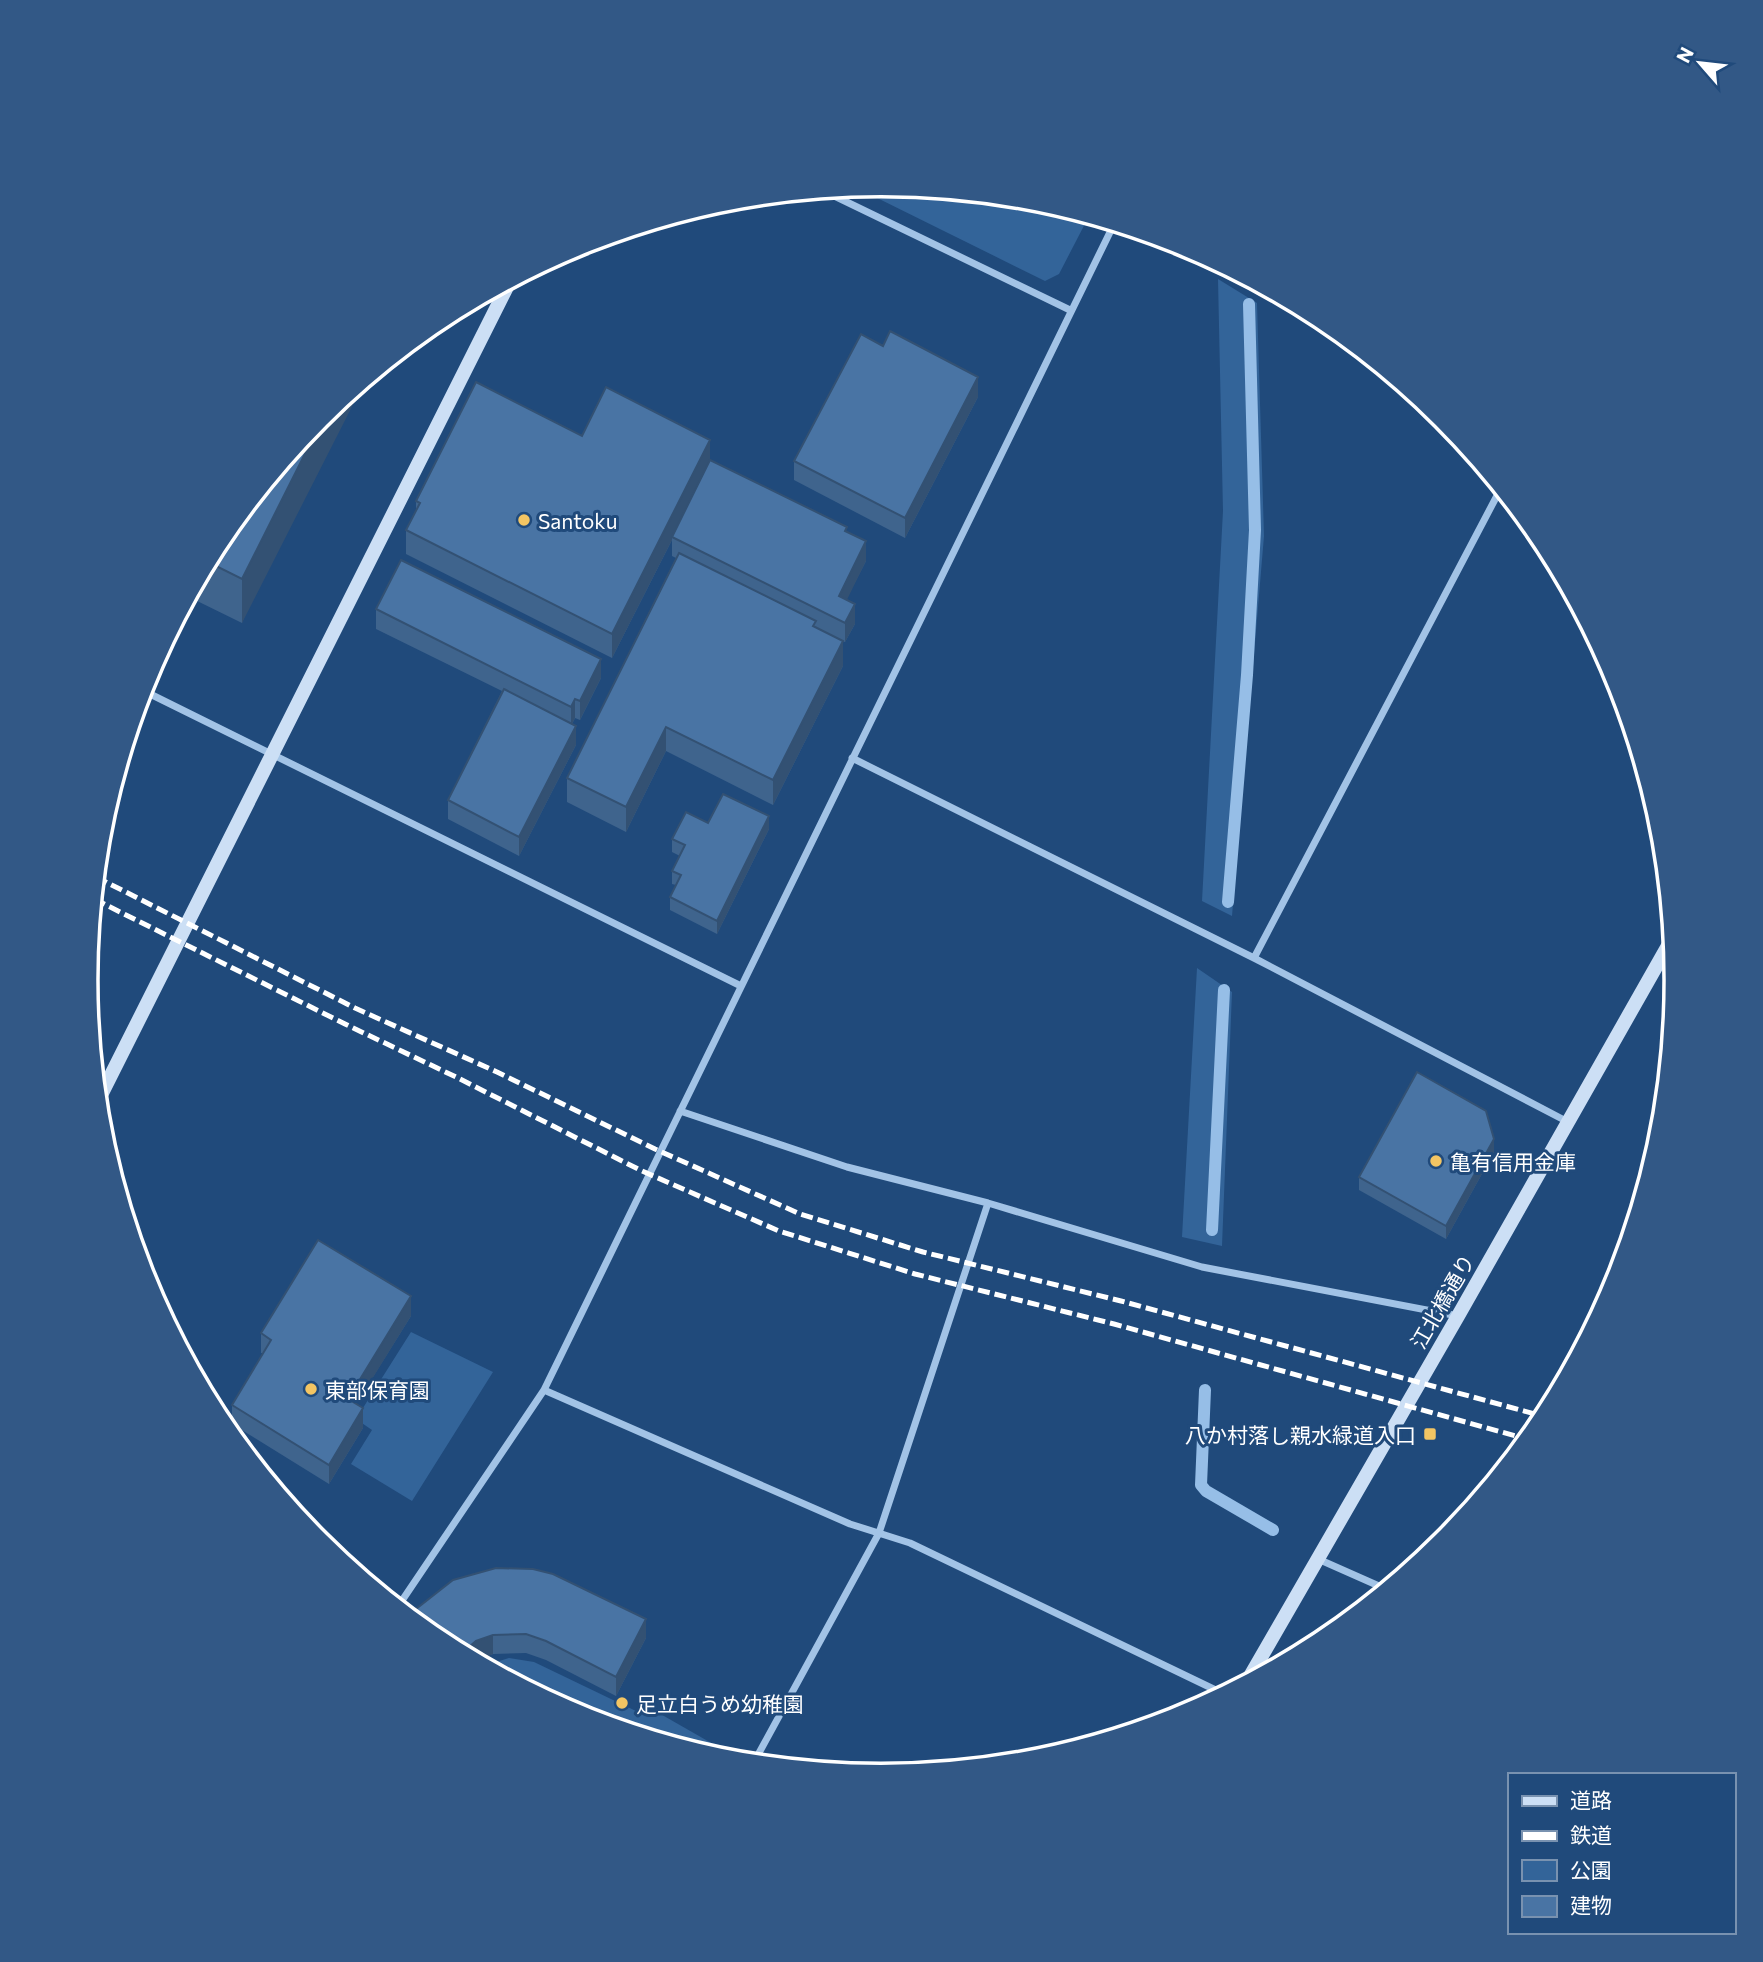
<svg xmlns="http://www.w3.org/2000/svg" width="1763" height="1962" font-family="Commissioner,'Noto Sans JP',sans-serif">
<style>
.green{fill:#336499}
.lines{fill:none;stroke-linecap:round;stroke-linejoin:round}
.stream{stroke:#96bee7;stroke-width:12}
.street{stroke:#a2c3e6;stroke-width:7}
.secondary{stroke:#ccdff5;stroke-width:14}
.rail{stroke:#fff;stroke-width:5;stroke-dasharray:12 5;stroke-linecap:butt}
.wall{fill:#3f648d}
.shaded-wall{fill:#335173}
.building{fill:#4974a4;stroke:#335173;stroke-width:2}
.poi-dot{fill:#f3c563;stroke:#204a7b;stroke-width:2.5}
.labels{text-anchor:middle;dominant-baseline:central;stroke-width:6;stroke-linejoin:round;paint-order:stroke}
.poi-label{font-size:21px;fill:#fff;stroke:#204a7b;text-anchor:start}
.street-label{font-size:21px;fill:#fff;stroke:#204a7b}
.rim{fill:none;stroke:#fff;stroke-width:3.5}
</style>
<rect width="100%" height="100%" fill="#204a7b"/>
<path class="green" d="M 882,185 L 1037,201 L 1089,216 L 1059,274 L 1045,281 L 857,188 Z
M 1218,279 L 1257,303 L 1264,536 L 1232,916 L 1202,901 L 1223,511 Z
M 1197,968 L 1232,992 L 1222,1246 L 1182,1237 Z
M 411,1332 L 493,1372 L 412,1501 L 351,1464 L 372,1430 L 356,1419 Z
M 509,1658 L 534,1662 L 638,1712 L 643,1704 L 720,1748 L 715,1758 L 577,1716 L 483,1666 Z"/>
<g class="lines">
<path class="stream" d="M 1228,902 L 1247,675 L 1255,530 L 1249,304
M 1212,1230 L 1224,990
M 1205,1390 L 1201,1485 L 1206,1491 L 1273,1530"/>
<path class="street" d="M 824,191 L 1070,310
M 142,690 L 741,986
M 852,758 L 1254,958 L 1568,1122
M 1254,958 L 1501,488
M 680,1111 L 847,1167 L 988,1203 L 1202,1267 L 1458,1316
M 544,1390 L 850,1524 L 910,1543 L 1226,1695
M 1318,1559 L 1388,1590
M 397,1608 L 544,1390 L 1114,224
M 753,1764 L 879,1533 L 988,1203"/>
<path class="secondary" d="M 98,1101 L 510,281
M 1245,1685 L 1458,1316 L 1673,937"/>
<path class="rail" d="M 96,877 L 355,1008 L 497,1072 L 655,1149 L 800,1214 L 923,1252 L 1121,1301 L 1546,1417
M 94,899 L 345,1024 L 458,1078 L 642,1171 L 779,1231 L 915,1274 L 1114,1324 L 1530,1440"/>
</g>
<path class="wall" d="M 978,397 L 905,538 L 794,480 L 794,461 Z
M 319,418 L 242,623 L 189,597 L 220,539 Z
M 582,436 L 710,461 L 847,532 L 866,561 L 846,600 L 855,624 L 845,642 L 843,641 L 843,666 L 773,805 L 666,751 L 626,832 L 567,802 L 567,778 L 676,558 L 672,556 L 672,540 L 612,658 L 406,554 L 406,530 L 416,510 L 416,501 Z
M 376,609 L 601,678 L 580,720 L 575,718 L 572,724 L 576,745 L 519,856 L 448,819 L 448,800 L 502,691 L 376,629 Z
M 708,823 L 769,829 L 717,934 L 670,910 L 670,897 L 676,885 L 672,884 L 672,871 L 680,856 L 672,852 L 672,839 Z
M 1494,1152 L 1446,1239 L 1359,1190 L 1359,1177 Z
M 411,1316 L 356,1404 L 363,1428 L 329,1484 L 232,1424 L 232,1405 L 263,1353 L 261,1353 L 261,1333 Z
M 553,1574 L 646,1638 L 616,1696 L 546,1660 L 526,1653 L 493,1654 L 476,1660 L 439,1642 Z"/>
<path class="shaded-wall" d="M 978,377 L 978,397 L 905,538 L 905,518 Z
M 365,381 L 242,623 L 242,579 L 326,412 Z
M 710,440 L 710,465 L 672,537 L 672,540 L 612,658 L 612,634 Z
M 866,541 L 866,561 L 839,616 L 839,596 Z
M 855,604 L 855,624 L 845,642 L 845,623 Z
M 843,641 L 843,666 L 773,805 L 773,780 Z
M 601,659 L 601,678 L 580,720 L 580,701 Z
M 575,699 L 575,718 L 571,726 L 571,707 Z
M 576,726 L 576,745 L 519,856 L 519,837 Z
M 666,727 L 666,751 L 626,832 L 626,807 Z
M 769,816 L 769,829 L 717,934 L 717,921 Z
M 1494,1139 L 1494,1152 L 1446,1239 L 1446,1226 Z
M 411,1296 L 411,1316 L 348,1418 L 348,1399 Z
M 363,1408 L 363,1428 L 329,1484 L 329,1465 Z
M 646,1619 L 646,1638 L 616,1696 L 616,1677 Z
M 493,1635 L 493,1654 L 475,1662 L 461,1654 L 476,1641 Z"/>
<path class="building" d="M 890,331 L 978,377 L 905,518 L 794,461 L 861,334 L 883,346 Z
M 476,382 L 582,436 L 606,387 L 710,440 L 612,634 L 406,530 L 420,503 L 416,501 Z
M 326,412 L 242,579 L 208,562 L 220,539 L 319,418 Z
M 710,460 L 847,527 L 845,531 L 866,541 L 839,596 L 855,604 L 845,623 L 672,537 Z
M 679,553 L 816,621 L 813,626 L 843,641 L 773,780 L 666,727 L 626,807 L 567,778 Z
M 401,560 L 601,659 L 580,701 L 575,699 L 571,707 L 376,609 Z
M 504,689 L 576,726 L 519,837 L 448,800 Z
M 723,794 L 769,816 L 717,921 L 670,897 L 681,875 L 672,871 L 685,845 L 672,839 L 686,812 L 708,823 Z
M 1417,1072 L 1486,1111 L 1494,1139 L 1446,1226 L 1359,1177 Z
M 318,1240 L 411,1296 L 348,1399 L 363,1408 L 329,1465 L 232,1405 L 271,1340 L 261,1333 Z
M 496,1568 L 533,1569 L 553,1574 L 646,1619 L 616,1677 L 546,1641 L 526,1634 L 493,1635 L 476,1641 L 461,1654 L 439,1642 L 409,1618 L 416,1609 L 453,1580 Z
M 782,1763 L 791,1768 L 780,1767 Z"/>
<g class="poi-dot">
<circle cx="524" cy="520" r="7"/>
<circle cx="1436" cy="1161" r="7"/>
<circle cx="311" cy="1389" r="7"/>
<rect x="1423" y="1427" width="14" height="14" rx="3.5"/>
<circle cx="622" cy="1703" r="7"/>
</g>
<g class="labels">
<g class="poi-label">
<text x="538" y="520">Santoku</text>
<text x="1450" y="1161">亀有信用金庫</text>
<text x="325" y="1389">東部保育園</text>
<text x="1416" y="1434" text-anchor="end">八か村落し親水緑道入口</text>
<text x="636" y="1703">足立白うめ幼稚園</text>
</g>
<g class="street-label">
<text transform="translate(1442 1301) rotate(-60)">江北橋通り</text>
</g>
</g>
<path d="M0 0H1763V1962H0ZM98 980a783 783 0 1 1 1566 0a783 783 0 1 1-1566 0Z" fill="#325886" fill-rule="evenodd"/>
<path class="rim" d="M98 980a783 783 0 1 1 1566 0a783 783 0 1 1-1566 0Z"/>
<rect x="1508" y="1773" width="228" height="161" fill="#204a7b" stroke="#7992b0" stroke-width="2"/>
<rect x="1522" y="1796" width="35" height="10" fill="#ccdff5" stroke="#7992b0" stroke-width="2"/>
<text x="1570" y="1808" font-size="21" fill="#ffffff">道路</text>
<rect x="1522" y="1831" width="35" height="10" fill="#ffffff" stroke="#7992b0" stroke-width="2"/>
<text x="1570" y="1843" font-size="21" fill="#ffffff">鉄道</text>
<rect x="1522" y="1860" width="35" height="21" fill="#336499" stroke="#7992b0" stroke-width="2"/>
<text x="1570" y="1878" font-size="21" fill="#ffffff">公園</text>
<rect x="1522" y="1896" width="35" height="21" fill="#4974a4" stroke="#7992b0" stroke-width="2"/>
<text x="1570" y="1913" font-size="21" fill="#ffffff">建物</text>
<g transform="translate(1700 63) rotate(298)" stroke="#204a7b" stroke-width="5" paint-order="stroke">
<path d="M0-5L12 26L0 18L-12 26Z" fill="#ffffff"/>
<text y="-10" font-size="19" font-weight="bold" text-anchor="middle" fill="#ffffff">N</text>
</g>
</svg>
